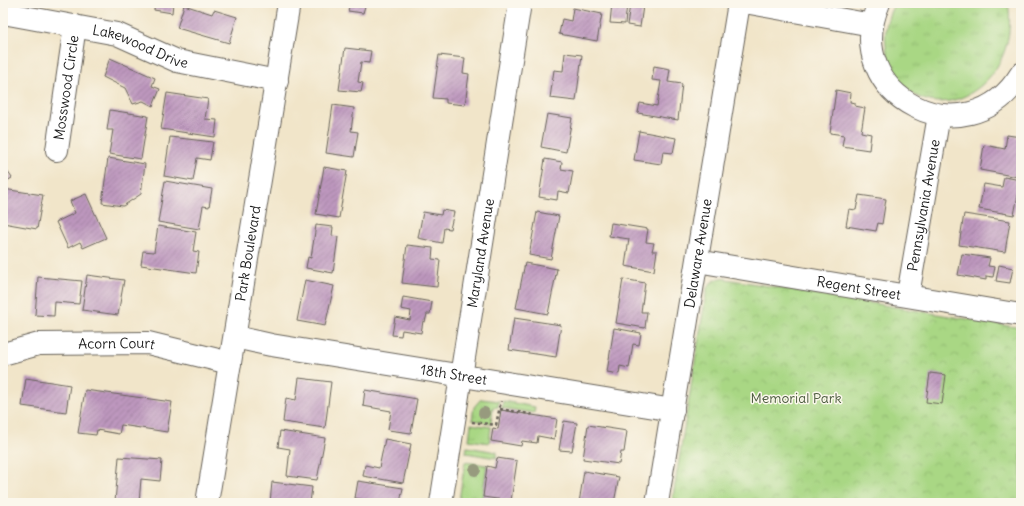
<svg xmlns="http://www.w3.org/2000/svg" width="1024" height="506" font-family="Delius,sans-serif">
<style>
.grass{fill:url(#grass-tufts);stroke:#627a50}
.park{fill:url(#park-crowns);stroke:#627a50}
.building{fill:url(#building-hatch)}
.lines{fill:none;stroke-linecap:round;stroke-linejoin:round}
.minor-casing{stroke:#676259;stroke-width:24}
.path{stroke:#676259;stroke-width:2.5;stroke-dasharray:3 3;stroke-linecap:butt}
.minor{stroke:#fff;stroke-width:22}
.tree{fill:#979a7e}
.labels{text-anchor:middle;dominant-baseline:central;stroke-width:3;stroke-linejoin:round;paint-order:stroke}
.street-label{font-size:14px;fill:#1c1c1c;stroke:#fbf7ec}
.park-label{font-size:14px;fill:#4d5d40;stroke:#fbf7ec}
</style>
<defs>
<pattern id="grass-tufts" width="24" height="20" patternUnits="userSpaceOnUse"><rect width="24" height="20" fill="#a9d784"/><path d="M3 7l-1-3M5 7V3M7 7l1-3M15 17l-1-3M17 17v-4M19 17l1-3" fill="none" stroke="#91b871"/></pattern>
<pattern id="park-crowns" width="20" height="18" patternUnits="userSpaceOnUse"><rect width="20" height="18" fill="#a9d784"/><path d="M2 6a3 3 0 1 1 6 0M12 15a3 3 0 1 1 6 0" fill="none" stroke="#91b871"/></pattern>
<pattern id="building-hatch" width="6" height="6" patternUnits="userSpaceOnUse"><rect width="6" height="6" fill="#bd97be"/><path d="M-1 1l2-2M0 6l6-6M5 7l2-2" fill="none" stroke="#997a9a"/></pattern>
</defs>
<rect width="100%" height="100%" fill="#fbf7ec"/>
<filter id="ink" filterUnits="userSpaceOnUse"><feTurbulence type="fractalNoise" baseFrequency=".025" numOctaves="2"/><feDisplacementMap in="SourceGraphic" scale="8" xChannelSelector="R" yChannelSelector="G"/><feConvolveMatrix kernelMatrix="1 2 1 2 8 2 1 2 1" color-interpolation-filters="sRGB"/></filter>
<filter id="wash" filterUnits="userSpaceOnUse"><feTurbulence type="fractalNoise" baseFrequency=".012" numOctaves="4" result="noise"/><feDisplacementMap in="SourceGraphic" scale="16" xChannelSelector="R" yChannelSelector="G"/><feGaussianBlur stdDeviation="0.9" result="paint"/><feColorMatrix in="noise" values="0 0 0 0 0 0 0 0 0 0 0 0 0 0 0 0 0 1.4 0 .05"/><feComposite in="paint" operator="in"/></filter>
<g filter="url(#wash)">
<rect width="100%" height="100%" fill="#f1e5c9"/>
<path class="grass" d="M 895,3 L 1008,3 C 1024,94 914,144 888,56 C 883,38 885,19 895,3 Z
M 481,399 L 499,401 L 498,407 L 493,407 L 491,423 L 472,420 L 474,407 Z
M 503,401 L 535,407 L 534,413 L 502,408 Z
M 471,424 L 491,427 L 489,443 L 469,440 Z
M 467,447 L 497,452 L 496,458 L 466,453 Z
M 465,462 L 487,465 L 482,498 L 504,501 L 503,503 L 478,503 L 459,500 Z"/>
<path class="park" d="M 720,278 L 1021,328 L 1021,503 L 672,503 L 707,288 L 713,281 Z"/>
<g id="blocks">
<path class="building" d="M 155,3 L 173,3 L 172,13 L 154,10 Z
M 350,3 L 366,3 L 363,13 L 348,11 Z
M 612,3 L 627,3 L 625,24 L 610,23 Z
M 630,4 L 643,6 L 640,27 L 627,25 Z
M 184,5 L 212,14 L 214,10 L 237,17 L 229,43 L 177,28 Z
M 573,8 L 602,14 L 597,41 L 559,34 L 562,19 L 571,21 Z
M 345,48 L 371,51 L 369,63 L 361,62 L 358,82 L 363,83 L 361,92 L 339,90 Z
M 565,53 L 582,55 L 576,101 L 550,98 L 554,70 L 563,71 Z
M 439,55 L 465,58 L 463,73 L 469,74 L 465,105 L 446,103 L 446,99 L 433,98 Z
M 110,58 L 155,78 L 152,86 L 160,89 L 153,106 L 143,101 L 133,104 L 125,88 L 103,77 Z
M 654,66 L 670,69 L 668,82 L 682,84 L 678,120 L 638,113 L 640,103 L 657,106 L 661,81 L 652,80 Z
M 836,90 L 851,93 L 850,102 L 855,103 L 855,106 L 865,108 L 861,132 L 871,134 L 869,150 L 842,146 L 844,135 L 830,133 Z
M 167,93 L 208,99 L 205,119 L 217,120 L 215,137 L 161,129 Z
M 333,105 L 354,108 L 351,131 L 358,132 L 354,157 L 326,153 Z
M 110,110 L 148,116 L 141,159 L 109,154 L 113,130 L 107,130 Z
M 547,114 L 572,118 L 566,152 L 541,147 Z
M 639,131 L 676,138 L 673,153 L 663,152 L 661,164 L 634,160 Z
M 1007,135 L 1021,137 L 1021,160 L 1018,177 L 980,170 L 984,145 L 1005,149 Z
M 170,137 L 213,142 L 210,160 L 197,158 L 193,181 L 164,176 Z
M 108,158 L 145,164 L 141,194 L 123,206 L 102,203 Z
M 545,159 L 562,162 L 561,169 L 573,171 L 569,193 L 558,191 L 557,200 L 539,197 Z
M 3,165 L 12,178 L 3,183 Z
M 324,167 L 347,171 L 339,218 L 316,214 Z
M 1004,177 L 1021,180 L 1014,215 L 979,209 L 984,184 L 1002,187 Z
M 165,181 L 212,189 L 209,207 L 203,206 L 199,229 L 158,222 Z
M 3,189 L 43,195 L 37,229 L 3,223 Z
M 86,194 L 106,238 L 83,248 L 80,242 L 68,248 L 56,222 L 75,213 L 70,201 Z
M 859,195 L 886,199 L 882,224 L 878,223 L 876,231 L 846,226 L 849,209 L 856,210 Z
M 442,210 L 454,212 L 450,229 L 444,228 L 442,243 L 418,238 L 423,212 L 441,215 Z
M 537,212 L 559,216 L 551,259 L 529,255 Z
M 964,214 L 1010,221 L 1005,252 L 959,245 Z
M 611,223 L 648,229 L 646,242 L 654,243 L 652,251 L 657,251 L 654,271 L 625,266 L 629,239 L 609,236 Z
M 316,225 L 333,227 L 332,236 L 338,237 L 333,273 L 306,268 L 308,257 L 311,258 Z
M 158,226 L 196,232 L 193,251 L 199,252 L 196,273 L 141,265 L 143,251 L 154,252 Z
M 407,245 L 433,248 L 432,259 L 440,260 L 437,287 L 402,283 Z
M 962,254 L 990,258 L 988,266 L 995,267 L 993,277 L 986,276 L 986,280 L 958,275 Z
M 525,263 L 557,269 L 548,314 L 516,308 Z
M 999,265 L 1013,268 L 1010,283 L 996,281 Z
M 87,275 L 124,280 L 118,315 L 82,310 Z
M 38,277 L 82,281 L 79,304 L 55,302 L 54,316 L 35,315 Z
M 623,279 L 645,283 L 641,312 L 647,312 L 645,328 L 616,323 Z
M 305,280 L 334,286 L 325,326 L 297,321 Z
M 403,297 L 432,302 L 430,314 L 427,314 L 425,322 L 423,321 L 421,333 L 402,330 L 401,336 L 392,335 L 395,317 L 410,320 L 411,311 L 401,309 Z
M 514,318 L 561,325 L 556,357 L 509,350 Z
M 614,328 L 641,333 L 639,345 L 633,344 L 629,368 L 620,366 L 619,374 L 607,372 Z
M 930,373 L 946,375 L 942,404 L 926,402 Z
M 26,378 L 70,385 L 66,412 L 22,406 Z
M 299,378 L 331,382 L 325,428 L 283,422 L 286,398 L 296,400 Z
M 85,390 L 172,402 L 167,432 L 121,425 L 119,434 L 97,430 L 96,435 L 78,433 Z
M 365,390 L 417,399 L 411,433 L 388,430 L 391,411 L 363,406 Z
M 501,410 L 557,419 L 554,439 L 538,436 L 537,443 L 522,441 L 521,446 L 491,441 L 493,428 L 498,429 Z
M 564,421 L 577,423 L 572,451 L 559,450 Z
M 588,425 L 627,431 L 624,452 L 621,452 L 619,464 L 583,459 Z
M 280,431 L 325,438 L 317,480 L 287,476 L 290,449 L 278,447 Z
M 385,439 L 411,444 L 403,483 L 363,476 L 365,465 L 379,468 Z
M 119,457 L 162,460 L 160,481 L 141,479 L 139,503 L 115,502 Z
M 497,458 L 517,461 L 511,501 L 483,497 L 487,466 L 495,468 Z
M 584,471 L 619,477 L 614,503 L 579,503 Z
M 358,481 L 403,488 L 400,503 L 378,503 L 355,498 Z
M 272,482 L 312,487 L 310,503 L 270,503 Z"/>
</g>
</g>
<g filter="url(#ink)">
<use href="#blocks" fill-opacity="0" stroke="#676259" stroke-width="1"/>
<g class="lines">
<defs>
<g id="minor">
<path d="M 750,3 L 872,25"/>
<path d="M 879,3 C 838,96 967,162 1021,74"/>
<path id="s1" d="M 3,13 L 117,34 L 177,61 L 277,81"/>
<path id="s2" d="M 57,150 L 75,26"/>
<path id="s3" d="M 697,261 L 1021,315"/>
<path id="s4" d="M 908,295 L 939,115"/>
<path id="s5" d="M 235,337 L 271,345 L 673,410"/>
<path id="s6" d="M 3,354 L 39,344 L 148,343 L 230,363"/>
<path id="s7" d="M 207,503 L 289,3"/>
<path id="s8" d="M 441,503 L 520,3"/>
<path id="s9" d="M 657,503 L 739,3"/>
</g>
</defs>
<use href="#minor" class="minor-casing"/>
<path class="path" d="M 500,409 L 535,415
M 472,422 L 496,425 L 501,401"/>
<use href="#minor" class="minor"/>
</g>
<g class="tree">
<circle cx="484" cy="413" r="6"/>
<circle cx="475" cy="470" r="6"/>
</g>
</g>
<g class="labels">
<g class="street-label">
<text stroke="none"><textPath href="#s1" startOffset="142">Lakewood Drive</textPath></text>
<text stroke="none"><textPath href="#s2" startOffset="63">Mosswood Circle</textPath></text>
<text stroke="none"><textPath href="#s4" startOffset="91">Pennsylvania Avenue</textPath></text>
<text stroke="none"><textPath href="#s7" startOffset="253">Park Boulevard</textPath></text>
<text stroke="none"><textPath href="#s8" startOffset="253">Maryland Avenue</textPath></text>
<text stroke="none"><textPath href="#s9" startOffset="253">Delaware Avenue</textPath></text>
<text stroke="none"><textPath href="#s3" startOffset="164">Regent Street</textPath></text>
<text stroke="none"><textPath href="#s6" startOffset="115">Acorn Court</textPath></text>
<text stroke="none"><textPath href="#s5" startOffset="222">18th Street</textPath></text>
</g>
<g class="park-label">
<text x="796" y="398">Memorial Park</text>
</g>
</g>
<rect width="1024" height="506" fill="none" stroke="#fbf7ec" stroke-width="16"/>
</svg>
